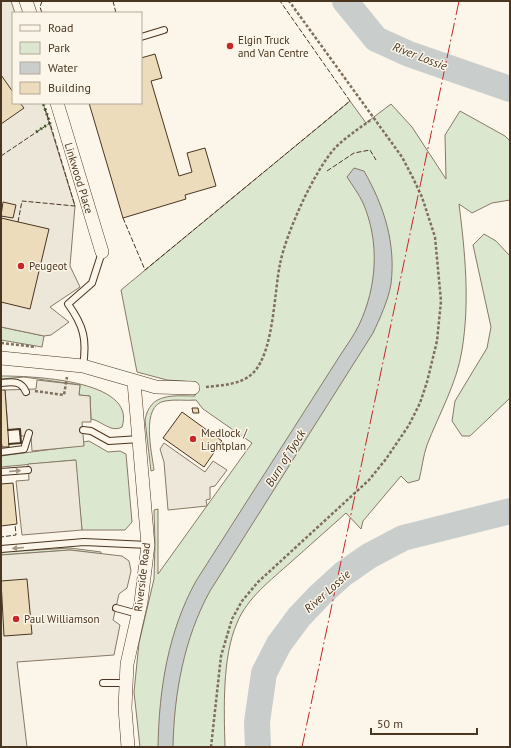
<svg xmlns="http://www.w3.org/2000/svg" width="511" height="748" font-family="'PT Sans',sans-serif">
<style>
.green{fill:#dce7d0;stroke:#887966}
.parking{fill:#ede7d9;stroke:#887966}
.water{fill:#c9cecd;stroke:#887966}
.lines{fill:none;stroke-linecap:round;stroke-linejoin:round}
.river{stroke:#c9cecd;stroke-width:26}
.building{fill:#ecdcbc;stroke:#4a3520}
.lane-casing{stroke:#4a3520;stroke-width:8}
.street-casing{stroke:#4a3520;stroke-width:14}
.path{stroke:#7f6f5c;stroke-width:2.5;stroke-dasharray:3 2;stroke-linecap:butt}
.lane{stroke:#fbf6e9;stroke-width:6}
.street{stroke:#fbf6e9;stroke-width:13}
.hedge{stroke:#436837;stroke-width:3;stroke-dasharray:2 3;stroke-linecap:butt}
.fence{stroke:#4a3520;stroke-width:1;stroke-dasharray:5 2;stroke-linecap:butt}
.wall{stroke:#4a3520;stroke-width:2}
.power{stroke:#c62828;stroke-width:1;stroke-dasharray:14 3 2 3;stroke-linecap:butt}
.oneway{fill:#a29684}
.poi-dot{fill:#c62828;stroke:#fbf6e9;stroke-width:1.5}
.labels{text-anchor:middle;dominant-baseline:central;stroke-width:3;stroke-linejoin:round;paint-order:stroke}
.poi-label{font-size:11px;fill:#4a3520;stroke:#fbf6e9;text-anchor:start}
.street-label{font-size:11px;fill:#4a3520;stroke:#fbf6e9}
.water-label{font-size:12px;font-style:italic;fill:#4a3520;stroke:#fbf6e9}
</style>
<rect width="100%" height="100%" fill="#fbf6e9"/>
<path class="green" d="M 350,101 L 366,123 L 391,104 L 412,127 L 446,179 L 445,135 L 460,111 L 505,136 L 510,141 L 510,200 L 492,203 L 472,213 L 459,204 C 465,252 470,301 462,350 C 457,383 439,414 427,445 C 423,456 422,469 419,480 L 408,483 L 401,476 L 363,521 L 361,529 L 346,513 C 327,530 309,546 291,562 C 271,580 247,598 237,623 C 222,657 224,710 225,747 L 140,747 L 134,692 L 139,643 L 154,579 L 155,544 L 154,510 L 158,509 L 158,574 L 252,443 L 203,409 L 196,400 C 186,401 175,399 165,401 C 140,405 152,453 154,470 L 151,471 L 145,420 C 150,392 174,396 195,396 L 194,382 L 167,380 L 137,372 L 121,290 Z
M 484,234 L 496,241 L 510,256 L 510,398 L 470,436 L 462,436 L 452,421 L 455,401 L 487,348 L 491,327 L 473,245 Z
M 1,327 L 44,336 L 42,347 L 1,340 Z
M 1,376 C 28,376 138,379 122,427 C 111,433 102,421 91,419 L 90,396 L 79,395 L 80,385 L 24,377 L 1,379 Z
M 89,441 L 108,452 L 120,451 L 126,454 L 132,522 L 125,530 L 82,530 L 75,460 L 1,467 L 1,456 L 84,445 L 83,442 Z
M 70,548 L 101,552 L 101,554 L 70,550 L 1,555 L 1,552 Z"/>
<path class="parking" d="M 1,1 L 11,1 L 15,13 L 13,13 L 13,103 L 43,103 L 75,206 L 70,266 L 80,287 L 50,307 L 69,322 L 51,335 L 44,336 L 1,327 Z
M 37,380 L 80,385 L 79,395 L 90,396 L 91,422 L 82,422 L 84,446 L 32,451 L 31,436 L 20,436 L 19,429 L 8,430 L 5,390 L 36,389 Z
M 164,443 L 205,472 L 213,461 L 227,470 L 215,486 L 210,487 L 210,499 L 206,500 L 207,506 L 168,510 L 164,462 L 160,449 Z
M 76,460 L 82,530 L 22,535 L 16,481 L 29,480 L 28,464 Z
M 70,550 L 122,556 L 129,561 L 131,571 L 127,588 L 119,594 L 113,620 L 120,625 L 114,655 L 17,662 L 27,747 L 1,747 L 1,555 Z"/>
<path class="water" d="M 354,168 L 364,171 C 384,206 396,243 391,284 C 388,301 380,318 373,333 L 210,591 C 184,638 174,694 173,747 L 158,747 C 159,689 168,632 196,581 L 341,354 C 347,345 354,335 359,325 C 377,287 380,242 363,203 C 359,194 352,185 347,177 Z"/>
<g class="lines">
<path class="river" d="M 345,1 L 376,39 L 409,54 L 510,89
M 258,747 L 257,722 L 264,673 L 279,644 L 299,617 L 320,595 L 343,574 L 369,556 L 403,538 L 510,511"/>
</g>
<path class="building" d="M 155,54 L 162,78 L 151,81 L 179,176 L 192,172 L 187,153 L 205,148 L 216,186 L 185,195 L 186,199 L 123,218 L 89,103 L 141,103 L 141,58 Z
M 1,75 L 13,92 L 13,103 L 20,103 L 24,108 L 1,124 Z
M 3,202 L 16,205 L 13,218 L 1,216 Z
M 1,218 L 49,229 L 30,309 L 1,302 Z
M 1,390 L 5,390 L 9,447 L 2,447 L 1,439 Z
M 192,408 L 198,408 L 199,413 L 193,413 Z
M 182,412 L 222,441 L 204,467 L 163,438 Z
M 13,483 L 17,524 L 1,526 L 1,484 Z
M 27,579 L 32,634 L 4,636 L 1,581 Z"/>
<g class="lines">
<defs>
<path id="lane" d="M 141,37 L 164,30
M 83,366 C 87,340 84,326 68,304 L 92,283 L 102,252
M 1,383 C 12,382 21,380 26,392
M 83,430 L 91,431 L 109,441 L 140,439
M 1,452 L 24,449 L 29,433
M 1,472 L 28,470
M 1,549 L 84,542 L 148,545
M 116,608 L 138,614
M 103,683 L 125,683"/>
<path id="street" d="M 26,1 L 30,13
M 57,103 L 102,252
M 1,358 L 83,366 L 156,387 L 193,388
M 128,747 L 125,708 L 127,664 L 141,602 L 148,545 L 134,382"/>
</defs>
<use href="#lane" class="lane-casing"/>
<use href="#street" class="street-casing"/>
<path class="path" d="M 1,343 L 36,347
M 206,387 C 222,385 242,385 254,372 C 274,350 274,293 280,264 C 286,233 315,169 336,147 C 347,136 360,128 372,119
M 35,391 L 64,395 L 67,377
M 211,747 L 221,656 L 232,619 L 242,601 L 258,582 L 369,480 L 386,459 L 409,425 L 420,403 L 427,382 L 437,341 L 441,301 L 435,237 L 422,197 L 412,176 L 402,157 L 289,1"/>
<use href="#lane" class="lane"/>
<use href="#street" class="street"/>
<path class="hedge" d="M 36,132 L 50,123 L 43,103"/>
<path class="fence" d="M 42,1 L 40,7 L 42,13
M 113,1 L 116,13
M 1,156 L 50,123 L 43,103
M 327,171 L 354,153 L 370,150 L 376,160
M 123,218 L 145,270 L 350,101 L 280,1
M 18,222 L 22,201 L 75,206 L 50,123
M 1,535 L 1,537 L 16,535 L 15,524"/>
<path class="wall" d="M 8,430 L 20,429 L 21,443 L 9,444"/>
<path class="power" d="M 302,747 L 459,1"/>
</g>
<defs><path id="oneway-solid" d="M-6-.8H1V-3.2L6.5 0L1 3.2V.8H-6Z"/></defs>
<g class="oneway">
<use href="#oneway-solid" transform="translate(15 471) rotate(-5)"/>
<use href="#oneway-solid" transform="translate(18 548) rotate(175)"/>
</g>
<g class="poi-dot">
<circle cx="230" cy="46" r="4"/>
<circle cx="21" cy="266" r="4"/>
<circle cx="193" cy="439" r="4"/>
<circle cx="16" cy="619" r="4"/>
</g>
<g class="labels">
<g class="poi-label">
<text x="238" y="40">Elgin Truck<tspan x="238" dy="13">and Van Centre</tspan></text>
<text x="29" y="266">Peugeot</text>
<text x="201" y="433">Medlock /<tspan x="201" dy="13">Lightplan</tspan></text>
<text x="24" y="619">Paul Williamson</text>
</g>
<g class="street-label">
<text transform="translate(79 178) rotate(73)">Linkwood Place</text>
<text transform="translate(142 577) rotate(-83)">Riverside Road</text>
</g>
<g class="water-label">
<text transform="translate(420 56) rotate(21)">River Lossie</text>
<text transform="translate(285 458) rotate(-58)">Burn of Tyock</text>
<text transform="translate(327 591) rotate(-42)">River Lossie</text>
</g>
</g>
<rect width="511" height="748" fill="none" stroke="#4a3520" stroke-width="4"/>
<rect x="12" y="12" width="130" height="92" fill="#fbf6e9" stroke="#b4a999"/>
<rect x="20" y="25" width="20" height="6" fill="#fbf6e9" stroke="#b4a999"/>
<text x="48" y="32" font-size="12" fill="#4a3520">Road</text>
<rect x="20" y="42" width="20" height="12" fill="#dce7d0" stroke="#b4a999"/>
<text x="48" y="52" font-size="12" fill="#4a3520">Park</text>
<rect x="20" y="62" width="20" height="12" fill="#c9cecd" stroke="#b4a999"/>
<text x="48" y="72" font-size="12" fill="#4a3520">Water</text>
<rect x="20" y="82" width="20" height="12" fill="#ecdcbc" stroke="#b4a999"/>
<text x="48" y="92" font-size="12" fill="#4a3520">Building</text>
<path d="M371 728v6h106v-6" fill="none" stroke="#4a3520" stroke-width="2"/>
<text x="377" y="728" font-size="12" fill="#4a3520" stroke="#fbf6e9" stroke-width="3" paint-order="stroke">50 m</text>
</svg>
